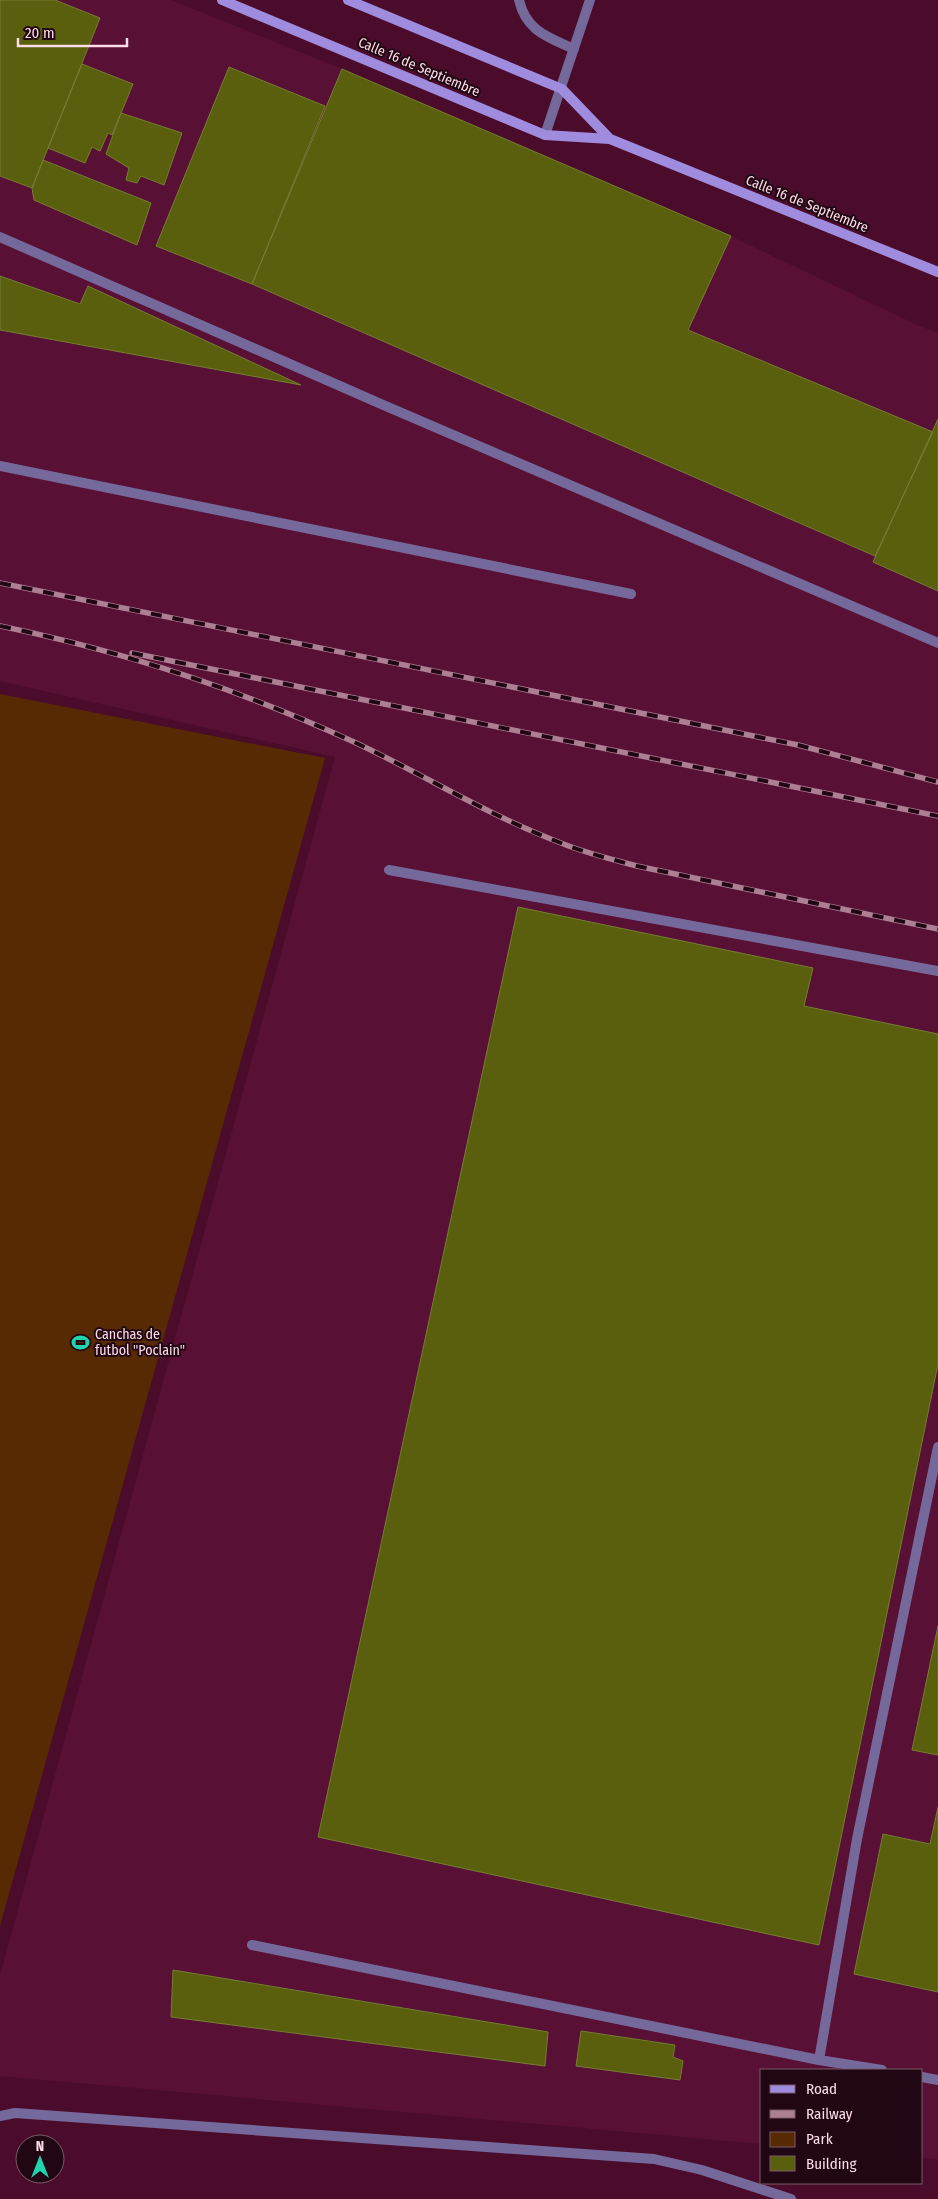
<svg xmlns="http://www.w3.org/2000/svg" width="938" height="2199" font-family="'Fira Sans Condensed',sans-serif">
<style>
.built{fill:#581135}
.green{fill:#572a04}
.building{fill:#595f0d;stroke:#767d33}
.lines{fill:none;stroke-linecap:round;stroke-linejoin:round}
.service{stroke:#75699c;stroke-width:10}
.minor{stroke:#75699c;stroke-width:10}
.secondary{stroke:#a08cdf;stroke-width:10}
.rail-casing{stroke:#ad7f93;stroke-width:5.5}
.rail{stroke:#210713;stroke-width:4;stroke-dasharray:11;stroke-linecap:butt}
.labels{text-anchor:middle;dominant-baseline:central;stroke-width:4;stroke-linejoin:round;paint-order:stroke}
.street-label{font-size:14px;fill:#fcdce7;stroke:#210713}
.poi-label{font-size:14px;fill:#fcdce7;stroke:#210713;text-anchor:start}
</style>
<rect width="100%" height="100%" fill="#4b0c2c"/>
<path class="built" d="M 0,0 L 171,0 L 342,69 L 724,233 L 917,325 L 938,333 L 938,2159 L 922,2158 L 922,2070 L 762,2070 L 762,2144 L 0,2076 L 0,1975 L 335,757 L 0,681 Z"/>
<path class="green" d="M 0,694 L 325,758 L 0,1926 Z"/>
<path class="building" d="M 0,0 L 55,0 L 100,18 L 32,188 L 0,176 Z
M 82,64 L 133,84 L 112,135 L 108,133 L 100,151 L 92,147 L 85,163 L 48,148 Z
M 229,67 L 325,106 L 252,284 L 156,246 Z
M 342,69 L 731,236 L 688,330 L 933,432 L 875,556 L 252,284 Z
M 121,113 L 182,133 L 164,185 L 141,176 L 137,183 L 126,180 L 129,168 L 106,154 Z
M 43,160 L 151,203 L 137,245 L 34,200 L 32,188 Z
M 0,276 L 80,304 L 88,286 L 301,385 L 0,330 Z
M 938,419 L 938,591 L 873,562 Z
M 518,907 L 813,968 L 804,1006 L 938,1034 L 938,1364 L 819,1945 L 318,1837 Z
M 938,1626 L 938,1755 L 912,1750 Z
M 938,1807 L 938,1992 L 854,1974 L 883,1834 L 930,1844 Z
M 173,1970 L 548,2032 L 545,2066 L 171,2017 Z
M 581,2031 L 675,2045 L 673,2057 L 683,2061 L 680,2080 L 576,2066 Z"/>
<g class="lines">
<path class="service" d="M 519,0 C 526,31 548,37 574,49
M 545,135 L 590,0
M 0,237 L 381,404 L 938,643
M 0,466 L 631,594
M 389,870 L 938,971
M 252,1945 L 819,2060 L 882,2070
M 819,2060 L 857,1839 L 938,1447
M 922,2077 L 938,2080"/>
<path class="minor" d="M 0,2116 L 15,2113 L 654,2159 L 702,2170 L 791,2199"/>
<path class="secondary" d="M 222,0 L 545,135 L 610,139 L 938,272
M 348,0 L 562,89 L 610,139"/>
<defs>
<path id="rail" d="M 0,583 L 798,745 L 938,782
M 0,626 C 122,651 241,690 354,742 C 423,774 489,816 561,843 C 585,853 611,859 637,866 L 938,929
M 132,653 L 938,816"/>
</defs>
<use href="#rail" class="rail-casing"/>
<use href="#rail" class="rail"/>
</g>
<defs>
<symbol id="stadium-bare" viewBox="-9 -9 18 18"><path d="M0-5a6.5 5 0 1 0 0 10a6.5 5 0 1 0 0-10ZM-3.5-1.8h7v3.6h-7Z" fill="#1ed5b0" stroke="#210713" stroke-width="2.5" paint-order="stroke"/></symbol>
</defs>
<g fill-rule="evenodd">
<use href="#stadium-bare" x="68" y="1330" width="25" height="25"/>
</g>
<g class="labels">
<g class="street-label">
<text transform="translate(419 67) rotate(23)">Calle 16 de Septiembre</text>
<text transform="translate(807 204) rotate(22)">Calle 16 de Septiembre</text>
</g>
<g class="poi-label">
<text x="95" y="1334">Canchas de<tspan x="95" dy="16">futbol "Poclain"</tspan></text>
</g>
</g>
<rect x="760" y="2069" width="162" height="115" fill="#210713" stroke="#795c68"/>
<rect x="770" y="2085" width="25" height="8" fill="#a08cdf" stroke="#795c68"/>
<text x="806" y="2094" font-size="15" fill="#fcdce7">Road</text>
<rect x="770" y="2110" width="25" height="8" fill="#ad7f93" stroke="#795c68"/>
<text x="806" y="2119" font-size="15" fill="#fcdce7">Railway</text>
<rect x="770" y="2132" width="25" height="15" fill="#572a04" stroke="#795c68"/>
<text x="806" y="2144" font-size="15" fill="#fcdce7">Park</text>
<rect x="770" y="2156" width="25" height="15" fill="#595f0d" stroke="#795c68"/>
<text x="806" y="2169" font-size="15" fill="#fcdce7">Building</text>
<g transform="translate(40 2159)"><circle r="24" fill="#210713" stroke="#795c68"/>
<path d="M0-4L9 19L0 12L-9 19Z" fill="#1ed5b0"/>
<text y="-8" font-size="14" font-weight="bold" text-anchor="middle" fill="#fcdce7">N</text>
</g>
<path d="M18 38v8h109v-8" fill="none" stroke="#fcdce7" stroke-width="2.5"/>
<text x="25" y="38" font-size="15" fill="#fcdce7" stroke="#210713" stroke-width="4" paint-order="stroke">20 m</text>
</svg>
